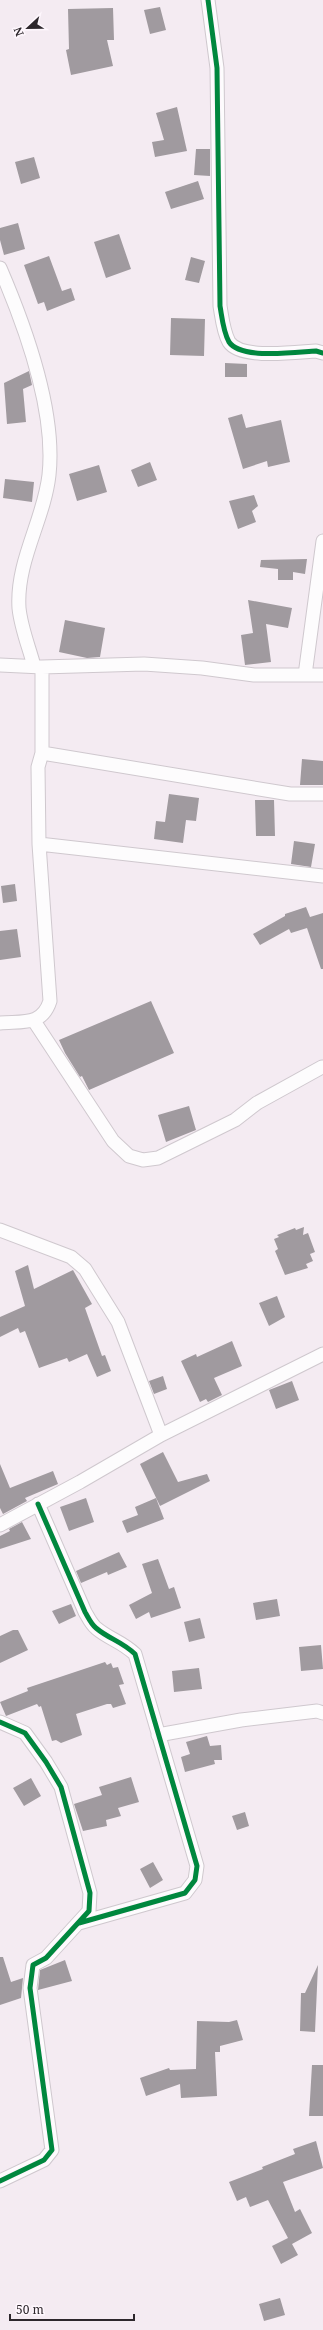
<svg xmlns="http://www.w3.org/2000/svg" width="323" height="2330" font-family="'Noto Serif',serif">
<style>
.building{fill:#a09a9f}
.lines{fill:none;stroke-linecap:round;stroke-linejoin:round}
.minor-casing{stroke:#cfc8ce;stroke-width:15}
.minor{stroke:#fdfcfd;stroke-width:13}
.cycleway-casing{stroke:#fef7fd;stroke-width:8}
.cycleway{stroke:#00873e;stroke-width:5}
</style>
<rect width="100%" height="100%" fill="#f4ebf2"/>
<path class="building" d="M 160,7 L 166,30 L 150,34 L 144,10 Z
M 113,8 L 114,40 L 107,40 L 113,66 L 71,75 L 66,50 L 69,49 L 68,9 Z
M 177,107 L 187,151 L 155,157 L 152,142 L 164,140 L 156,113 Z
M 196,149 L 210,149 L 210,176 L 194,175 Z
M 34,157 L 40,178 L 21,184 L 15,162 Z
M 198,181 L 204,199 L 171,209 L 165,192 Z
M 18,223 L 25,249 L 4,255 L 0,240 L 0,228 Z
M 119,234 L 131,269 L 106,278 L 94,242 Z
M 49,256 L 62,291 L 71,288 L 75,300 L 47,311 L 44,302 L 38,304 L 24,265 Z
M 191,257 L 205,261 L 199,283 L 185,280 Z
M 171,318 L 205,319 L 204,356 L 170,355 Z
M 225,363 L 247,364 L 247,377 L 225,377 Z
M 29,371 L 32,385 L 23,389 L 26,422 L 7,424 L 4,383 Z
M 242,414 L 246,428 L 281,420 L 290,462 L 268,467 L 267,461 L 243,469 L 228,418 Z
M 150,462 L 157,480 L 138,487 L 131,470 Z
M 99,465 L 107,492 L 77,501 L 69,474 Z
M 5,479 L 34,482 L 32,502 L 3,498 Z
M 254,495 L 258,506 L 252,511 L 256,522 L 238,529 L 229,501 Z
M 307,559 L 305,574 L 293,572 L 293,580 L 278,580 L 278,569 L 260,567 L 261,560 Z
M 248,600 L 292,608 L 288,628 L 266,624 L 271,662 L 245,665 L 241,635 L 253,633 Z
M 65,620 L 105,628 L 100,657 L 87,658 L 59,652 Z
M 302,759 L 323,761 L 323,785 L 300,785 Z
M 169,794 L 199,798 L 196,821 L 186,820 L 183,843 L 154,839 L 156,821 L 165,822 Z
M 255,800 L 274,800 L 275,836 L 256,836 Z
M 294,841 L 315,844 L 311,867 L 291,864 Z
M 15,884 L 17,901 L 3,903 L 1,886 Z
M 306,907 L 310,917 L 323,913 L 323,969 L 321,969 L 307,928 L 291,933 L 289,929 L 260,945 L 253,934 L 285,916 L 285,914 Z
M 17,929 L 21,957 L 0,960 L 0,931 Z
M 151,1001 L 174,1053 L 89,1090 L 82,1076 L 80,1077 L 65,1053 L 59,1040 Z
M 189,1106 L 196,1130 L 166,1142 L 158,1115 Z
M 304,1227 L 303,1235 L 308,1233 L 315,1252 L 310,1254 L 313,1261 L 306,1264 L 308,1268 L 285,1275 L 275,1251 L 278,1249 L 274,1239 L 279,1237 L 277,1235 L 295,1228 L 296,1230 Z
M 28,1265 L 34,1289 L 73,1270 L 92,1304 L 85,1308 L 102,1356 L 105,1355 L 111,1371 L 97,1377 L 87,1354 L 69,1362 L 67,1358 L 39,1368 L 25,1331 L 20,1333 L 18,1328 L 0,1337 L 0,1317 L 25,1306 L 15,1271 Z
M 277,1296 L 285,1317 L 269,1326 L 259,1303 Z
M 232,1341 L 242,1366 L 214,1378 L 222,1395 L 208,1402 L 206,1399 L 200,1402 L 181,1361 L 196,1354 L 197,1357 Z
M 163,1376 L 167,1389 L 154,1394 L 149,1381 Z
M 292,1381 L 299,1400 L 276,1409 L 269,1390 Z
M 163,1452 L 178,1482 L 207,1474 L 210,1481 L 160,1506 L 140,1464 Z
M 0,1464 L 10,1488 L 53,1471 L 58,1484 L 25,1498 L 27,1501 L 3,1514 L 0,1508 Z
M 86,1498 L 94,1522 L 69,1531 L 60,1507 Z
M 156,1498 L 164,1519 L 127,1533 L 122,1521 L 138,1515 L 135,1507 Z
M 22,1522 L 31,1539 L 0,1549 L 0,1536 L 10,1531 L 9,1529 Z
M 119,1552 L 127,1567 L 108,1575 L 107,1572 L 81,1583 L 76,1571 Z
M 158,1559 L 169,1589 L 174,1587 L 181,1608 L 151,1618 L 149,1612 L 136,1619 L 129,1605 L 152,1593 L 142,1564 Z
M 277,1599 L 280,1616 L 256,1620 L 253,1603 Z
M 71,1604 L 76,1616 L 59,1624 L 52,1611 Z
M 200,1618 L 205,1638 L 189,1642 L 184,1622 Z
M 13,1630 L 18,1630 L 28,1650 L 0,1663 L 0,1636 Z
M 321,1645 L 323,1669 L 301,1671 L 299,1647 Z
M 105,1662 L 107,1665 L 111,1663 L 113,1668 L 118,1667 L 124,1684 L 119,1685 L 126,1704 L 113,1708 L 111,1704 L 107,1704 L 76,1714 L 82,1735 L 61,1743 L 56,1740 L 52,1741 L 41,1706 L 39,1707 L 37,1704 L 6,1716 L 0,1702 L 28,1691 L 27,1688 Z
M 199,1668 L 202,1689 L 174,1692 L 172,1671 Z
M 207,1736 L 210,1746 L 221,1745 L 222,1760 L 214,1760 L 215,1764 L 185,1772 L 181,1757 L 190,1754 L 186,1742 Z
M 131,1777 L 139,1802 L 118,1808 L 121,1816 L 106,1820 L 107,1826 L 83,1831 L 74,1804 L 102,1795 L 99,1787 Z
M 31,1778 L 41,1796 L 24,1806 L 13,1788 Z
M 245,1812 L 249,1826 L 237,1830 L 232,1816 Z
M 153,1862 L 163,1880 L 150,1888 L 140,1869 Z
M 0,1957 L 3,1957 L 11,1982 L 23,1978 L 21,1998 L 0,2005 Z
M 65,1960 L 72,1981 L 38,1990 L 40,1970 Z
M 318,1965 L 315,2032 L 300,2031 L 301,1993 L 305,1993 Z
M 237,2020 L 243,2040 L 220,2046 L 220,2052 L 215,2052 L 217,2096 L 181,2098 L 180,2084 L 146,2096 L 140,2078 L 169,2068 L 170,2070 L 196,2069 L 197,2021 L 229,2022 Z
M 312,2065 L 323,2065 L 323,2116 L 309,2116 Z
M 316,2141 L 323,2168 L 283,2182 L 295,2212 L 300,2209 L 312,2233 L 292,2244 L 298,2255 L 281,2264 L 272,2246 L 288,2238 L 268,2200 L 250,2207 L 246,2197 L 237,2201 L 229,2182 L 263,2169 L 262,2167 L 295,2154 L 293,2149 Z
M 280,2298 L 285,2315 L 264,2321 L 259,2304 Z"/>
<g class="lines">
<defs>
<path id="minor" d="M 208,0 L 217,68 L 220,306 C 222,317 223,331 229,342 C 241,360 297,352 316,351 L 323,353
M 0,268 C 25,326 56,411 49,475 C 44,520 16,561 19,608 C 21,628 29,647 34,666
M 0,665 L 42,667 L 144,664 L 202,668 L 254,675 L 323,675
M 305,675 L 323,541
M 42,753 L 290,794 L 323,794
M 39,844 L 323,876
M 34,1021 L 113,1141 L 129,1156 L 143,1160 L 158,1158 L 235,1120 L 257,1103 L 322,1067
M 0,1023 C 23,1021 42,1026 50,1001 L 39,844 L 38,767 L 42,753 L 42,667
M 0,1230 L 71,1257 L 85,1269 L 118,1322 L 161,1435
M 38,1504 L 85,1612 C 88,1617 91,1624 96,1628 C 109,1639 121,1641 135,1654 L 197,1866 L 195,1880 L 185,1893 L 79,1923
M 0,1525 L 80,1482 L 161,1435 L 323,1354
M 0,1722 L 25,1733 L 46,1762 L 61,1787 L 90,1893 L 89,1911 L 46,1958 L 33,1965 L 30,1988 L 52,2150 L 44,2160 L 0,2181
M 158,1735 L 241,1720 L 317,1711 L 323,1713"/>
</defs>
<use href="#minor" class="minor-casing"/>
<use href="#minor" class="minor"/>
<defs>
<path id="cycleway" d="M 208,0 L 217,68 L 220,306 C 222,317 223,331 229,342 C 241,360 297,352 316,351 L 323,353
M 38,1504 L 85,1612 C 88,1617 91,1624 96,1628 C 109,1639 121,1641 135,1654 L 197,1866 L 195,1880 L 185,1893 L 79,1923
M 0,1722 L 25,1733 L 46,1762 L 61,1787 L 90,1893 L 89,1911 L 46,1958 L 33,1965 L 30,1988 L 52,2150 L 44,2160 L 0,2181"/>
</defs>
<use href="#cycleway" class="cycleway-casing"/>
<use href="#cycleway" class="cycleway"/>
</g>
<g transform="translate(28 28) rotate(248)" stroke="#fef7fd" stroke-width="3" paint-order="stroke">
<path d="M0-3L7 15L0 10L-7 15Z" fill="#2d272c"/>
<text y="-6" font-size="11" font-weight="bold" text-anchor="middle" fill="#2d272c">N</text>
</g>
<path d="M10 2314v6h124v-6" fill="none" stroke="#2d272c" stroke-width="2"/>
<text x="16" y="2314" font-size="12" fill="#2d272c" stroke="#fef7fd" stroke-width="3" paint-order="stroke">50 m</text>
</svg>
